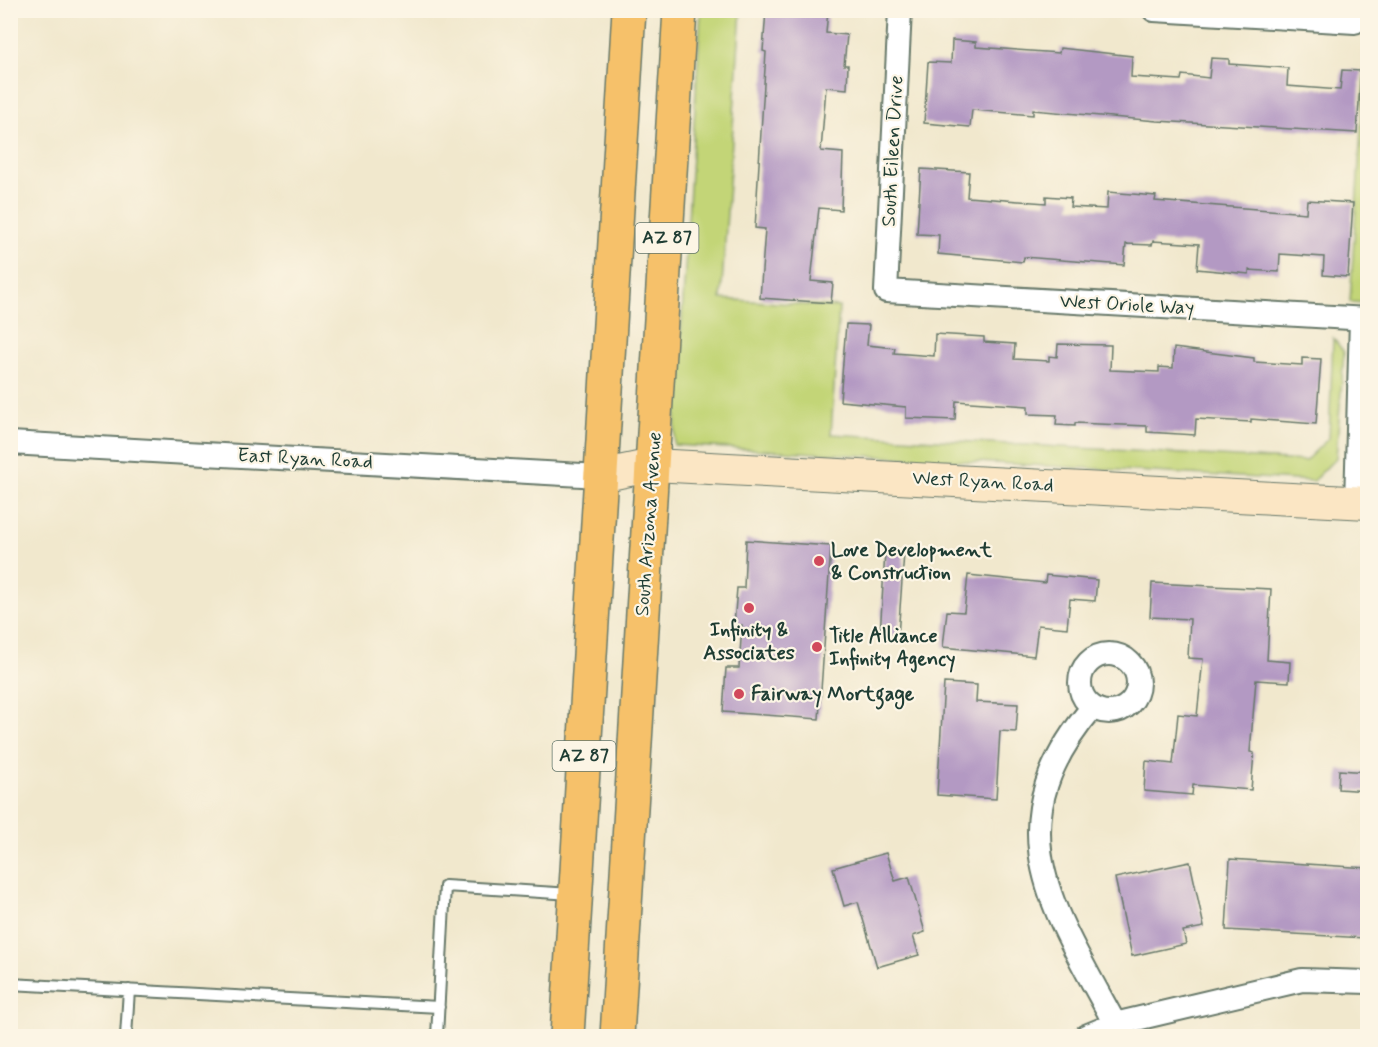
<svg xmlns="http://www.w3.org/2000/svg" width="1378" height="1047" font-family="Mynerve,sans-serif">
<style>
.green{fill:#c3d577;stroke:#718956;stroke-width:1.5}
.building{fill:#b399c3}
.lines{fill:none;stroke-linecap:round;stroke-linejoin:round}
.lane-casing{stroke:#68796a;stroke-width:14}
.street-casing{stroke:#68796a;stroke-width:26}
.secondary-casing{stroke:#68796a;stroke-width:34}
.primary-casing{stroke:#68796a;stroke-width:36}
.lane{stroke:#fff;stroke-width:10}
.street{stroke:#fff;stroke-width:22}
.secondary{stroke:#fbe6c4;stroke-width:32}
.primary{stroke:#f6c16b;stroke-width:33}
.poi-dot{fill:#d1495b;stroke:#fcf5e5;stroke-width:2}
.labels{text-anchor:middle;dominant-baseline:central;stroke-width:4.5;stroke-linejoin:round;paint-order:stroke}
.shield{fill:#fcf5e5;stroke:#617469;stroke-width:1.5}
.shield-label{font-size:18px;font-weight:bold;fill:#1f3d34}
.street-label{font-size:20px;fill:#1f3d34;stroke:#fcf5e5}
.poi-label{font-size:20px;font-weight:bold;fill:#1f3d34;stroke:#fcf5e5;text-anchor:start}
</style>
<rect width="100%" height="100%" fill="#fcf5e5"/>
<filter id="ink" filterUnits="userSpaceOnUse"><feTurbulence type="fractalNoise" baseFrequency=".0167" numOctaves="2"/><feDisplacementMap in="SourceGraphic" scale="12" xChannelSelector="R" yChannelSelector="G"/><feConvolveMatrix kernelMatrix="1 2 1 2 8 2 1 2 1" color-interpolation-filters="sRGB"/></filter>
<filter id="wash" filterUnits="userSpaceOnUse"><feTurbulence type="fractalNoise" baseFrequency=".008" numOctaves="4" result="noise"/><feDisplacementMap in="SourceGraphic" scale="24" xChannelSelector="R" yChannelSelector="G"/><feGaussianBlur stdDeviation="1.35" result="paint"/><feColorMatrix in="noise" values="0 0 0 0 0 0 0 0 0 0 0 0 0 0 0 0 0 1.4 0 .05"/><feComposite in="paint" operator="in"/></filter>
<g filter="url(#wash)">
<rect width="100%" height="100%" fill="#f1e8cd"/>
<path class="green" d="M 701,11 L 741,11 L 721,299 L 839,307 L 831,434 L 1305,461 L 1329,438 L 1333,338 L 1344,352 L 1336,458 L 1313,481 L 674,445 Z
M 1367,36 L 1367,303 L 1350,302 Z"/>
<g id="blocks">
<path class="building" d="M 766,10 L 828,10 L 826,33 L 847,35 L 844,65 L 848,65 L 847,89 L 826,87 L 821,151 L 843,153 L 841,210 L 819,208 L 811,281 L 833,283 L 831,303 L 760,298 L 765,229 L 755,228 L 766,52 L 763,51 Z
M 952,40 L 976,42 L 976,47 L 1059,53 L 1060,48 L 1132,56 L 1131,77 L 1181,80 L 1182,75 L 1209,78 L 1211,58 L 1229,59 L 1229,64 L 1288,68 L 1287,86 L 1340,90 L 1342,70 L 1361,71 L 1357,133 L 1157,121 L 1033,110 L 1033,115 L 972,110 L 970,127 L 924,123 L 928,62 L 951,63 Z
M 921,169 L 969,172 L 967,197 L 1046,203 L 1046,196 L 1071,198 L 1070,207 L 1107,209 L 1108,192 L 1156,196 L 1155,201 L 1306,213 L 1307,200 L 1353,203 L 1348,277 L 1323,275 L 1324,257 L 1280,254 L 1279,272 L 1249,270 L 1249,274 L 1197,269 L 1199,244 L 1153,241 L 1152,245 L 1126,244 L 1124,265 L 1024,257 L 1023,262 L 938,254 L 939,235 L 917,234 Z
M 846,324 L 869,325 L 867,345 L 895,348 L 894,353 L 934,356 L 935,334 L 984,337 L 984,342 L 1015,344 L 1014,359 L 1049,361 L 1049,356 L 1057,357 L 1058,344 L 1111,345 L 1110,370 L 1159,372 L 1159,367 L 1173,368 L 1174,348 L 1254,358 L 1254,362 L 1302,365 L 1302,358 L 1321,359 L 1316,424 L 1251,419 L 1251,422 L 1196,419 L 1195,435 L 1147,432 L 1147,426 L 1075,423 L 1075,426 L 1056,425 L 1057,415 L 1028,414 L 1028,406 L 956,401 L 955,420 L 906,418 L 906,407 L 840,401 Z
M 746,540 L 831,546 L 819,719 L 723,712 L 726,668 L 739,668 L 742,625 L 734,625 L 737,588 L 744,588 Z
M 885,552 L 904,553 L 898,636 L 880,635 Z
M 968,575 L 1045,583 L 1046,575 L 1097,580 L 1095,601 L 1070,599 L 1067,628 L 1038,625 L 1034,656 L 943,647 L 947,611 L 964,612 Z
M 1152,583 L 1271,589 L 1267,660 L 1290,662 L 1289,682 L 1256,680 L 1250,752 L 1254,753 L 1251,790 L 1193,785 L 1192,795 L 1144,791 L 1146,761 L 1173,764 L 1178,714 L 1197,716 L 1203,659 L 1188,658 L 1190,619 L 1150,617 Z
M 944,683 L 977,685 L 976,702 L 1018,704 L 1016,732 L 1000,731 L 996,799 L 937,795 Z
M 1339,770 L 1368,772 L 1368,791 L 1338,789 Z
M 886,853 L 895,881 L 909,877 L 925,932 L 913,936 L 919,955 L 877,967 L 858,902 L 844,906 L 833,868 Z
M 1230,859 L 1368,868 L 1365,938 L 1226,930 Z
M 1190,862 L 1204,927 L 1183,931 L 1186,944 L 1132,956 L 1115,878 Z"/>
</g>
</g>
<g filter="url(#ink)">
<use href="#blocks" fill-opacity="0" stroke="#68796a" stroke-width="1.5"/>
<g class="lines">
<defs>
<path id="lane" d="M 10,984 L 439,1007
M 126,1036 L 129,990
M 437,1036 L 445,886 L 572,894"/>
<path id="street" d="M 900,10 L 886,291 L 1368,319
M 1154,10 L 1355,22 L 1356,10
M 10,443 L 600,476
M 1356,503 L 1361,319
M1080 683a29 29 0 1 1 58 0a29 29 0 1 1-58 0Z
M 1092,708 C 992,826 1053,908 1115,1024 L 1118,1036
M 1086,1036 L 1115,1024 L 1302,980 L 1368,982"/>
<path id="secondary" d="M 600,476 L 653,465 L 1368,503"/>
<path id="primary" d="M 567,1036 L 629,10
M 617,1036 L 680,10"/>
</defs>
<use href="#lane" class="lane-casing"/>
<use href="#street" class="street-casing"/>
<use href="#secondary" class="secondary-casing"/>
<use href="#primary" class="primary-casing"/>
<use href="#lane" class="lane"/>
<use href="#street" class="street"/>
<use href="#secondary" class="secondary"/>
<use href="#primary" class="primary"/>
</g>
</g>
<g class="poi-dot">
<circle cx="819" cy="561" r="6"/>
<circle cx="749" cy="608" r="6"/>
<circle cx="817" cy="647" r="6"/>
<circle cx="739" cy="694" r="6"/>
</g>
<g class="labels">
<g class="shield">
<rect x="635.5" y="223" width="63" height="30" rx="4.5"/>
<rect x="552.5" y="741" width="63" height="30" rx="4.5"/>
</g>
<g class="shield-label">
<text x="667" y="238">AZ 87</text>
<text x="584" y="756">AZ 87</text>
</g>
<g class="street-label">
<text transform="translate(893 151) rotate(-87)">South Eileen Drive</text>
<text transform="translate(1127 305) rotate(3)">West Oriole Way</text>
<text transform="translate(305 459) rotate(3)">East Ryan Road</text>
<text transform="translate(983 482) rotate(3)">West Ryan Road</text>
<text transform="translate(649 524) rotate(-86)">South Arizona Avenue</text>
</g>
<g class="poi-label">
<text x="831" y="550">Love Development<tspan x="831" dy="23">&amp; Construction</tspan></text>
<text x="749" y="630" text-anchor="middle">Infinity &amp;<tspan x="749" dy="23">Associates</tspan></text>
<text x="829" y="636">Title Alliance<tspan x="829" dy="23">Infinity Agency</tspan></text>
<text x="751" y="694">Fairway Mortgage</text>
</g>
</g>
<rect width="1378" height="1047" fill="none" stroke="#fcf5e5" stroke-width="36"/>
</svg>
